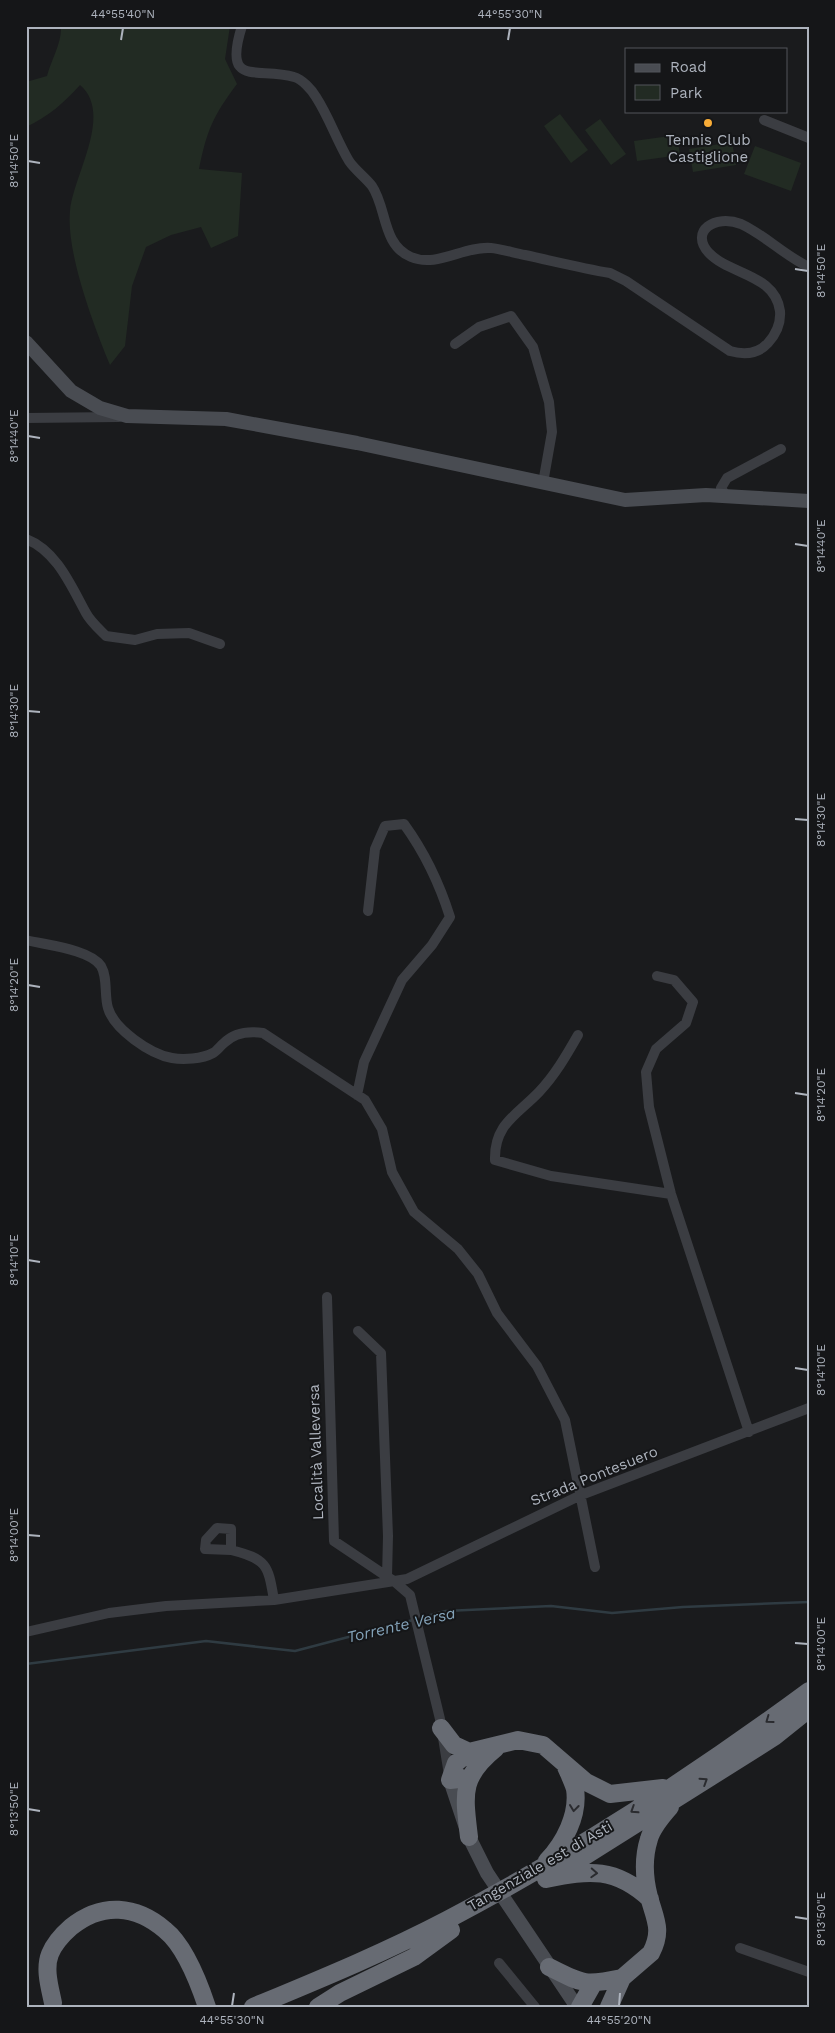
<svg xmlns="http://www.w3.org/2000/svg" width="835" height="2033" font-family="'Work Sans',sans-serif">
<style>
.green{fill:#222b23}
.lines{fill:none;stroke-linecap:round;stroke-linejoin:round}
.stream{stroke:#2f3b42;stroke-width:2.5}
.street{stroke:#3b3d42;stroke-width:10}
.secondary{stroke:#494c52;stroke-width:14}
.highway{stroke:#676b73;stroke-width:18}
.oneway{stroke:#2a2b2f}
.ticks{fill:none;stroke:#adb3bd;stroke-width:2}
.poi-dot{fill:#f8ac37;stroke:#151618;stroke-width:2}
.labels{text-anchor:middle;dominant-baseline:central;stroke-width:4;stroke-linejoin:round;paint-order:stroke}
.poi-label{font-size:15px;fill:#adb3bd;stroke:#151618}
.street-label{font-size:15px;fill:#adb3bd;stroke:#151618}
.water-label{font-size:16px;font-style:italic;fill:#83a2b8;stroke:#151618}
.neatline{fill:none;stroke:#adb3bd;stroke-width:2}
.ticks-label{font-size:12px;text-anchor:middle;fill:#adb3bd}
</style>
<rect width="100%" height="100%" fill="#1a1b1d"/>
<path class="green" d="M 61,26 L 230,26 L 225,59 L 237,84 C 213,116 207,130 199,169 L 242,173 L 238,236 L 211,248 L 201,227 L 171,235 L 146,247 L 132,286 L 125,346 L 110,365 C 94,326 66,253 70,211 C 73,176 114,114 80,85 C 65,102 48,117 26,127 L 26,82 L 47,76 C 51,60 62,43 61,26 Z
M 560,114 L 588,150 L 571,163 L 544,126 Z
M 600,119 L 626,154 L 611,165 L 585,130 Z
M 677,135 L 680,155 L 637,161 L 634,141 Z
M 732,142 L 736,165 L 693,172 L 689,149 Z
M 755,146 L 801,163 L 791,191 L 744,174 Z"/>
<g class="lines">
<path class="stream" d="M 419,1618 L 446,1611 L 551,1606 L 612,1613 L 683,1607 L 809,1602
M 26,1664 L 206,1641 L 295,1651 L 413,1620"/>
<path class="street" d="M 242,26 C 222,89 258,66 294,77 C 302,79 312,90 316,97 C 329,117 337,141 349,161 C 355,170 365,177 372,186 C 387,208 382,245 411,257 C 437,268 463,246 491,248 C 502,249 514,253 525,255 C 553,261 581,268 610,273 L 626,281 L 730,351 C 744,355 758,354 768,343 C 776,334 781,323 780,311 C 775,274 730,275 709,253 C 689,231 715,214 741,224 C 765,235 785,256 809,267
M 764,120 L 809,138
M 455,344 L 479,327 L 511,316 L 533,347 L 549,402 L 552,432 L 543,483
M 26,418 L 119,417
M 726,496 L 721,488 L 727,478 L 781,449
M 26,539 C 57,551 71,586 86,613 C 90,621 99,629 106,636 L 135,640 L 157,634 L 189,633 L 220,644
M 26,940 C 45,945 90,949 101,966 C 108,978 104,995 108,1008 C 114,1029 150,1054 172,1058 C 183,1060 202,1059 213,1053 C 217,1051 220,1046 224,1043 C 234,1033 249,1031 263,1033 L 365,1100 L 382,1129 L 392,1172 L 414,1212 L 458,1249 L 478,1274 L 497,1313 L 537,1366 L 565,1420 L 595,1567
M 657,976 L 674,980 L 693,1002 L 686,1023 L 656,1049 L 646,1072 L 649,1107 L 671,1194 L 749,1432
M 578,1035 C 566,1056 555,1075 539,1092 C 517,1115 494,1124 495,1160 L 551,1176 L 671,1194
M 357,1095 L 364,1062 L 402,980 L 432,945 L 450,917 C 439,882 425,853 404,824 L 385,826 L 375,849 L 368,911
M 327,1297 L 334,1541 L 395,1582 L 410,1595 L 440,1719 L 449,1775
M 358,1331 L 381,1353 L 388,1536 L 387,1577
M 231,1550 L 205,1549 L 206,1540 L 217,1528 L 231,1529 L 231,1550 C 268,1559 268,1566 274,1600
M 26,1632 L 109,1613 L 166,1606 L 274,1600 L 407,1579 L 581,1495 L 809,1408
M 740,1948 L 809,1972
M 499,1963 L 535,2007"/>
<path class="secondary" d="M 26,342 L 71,391 L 100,408 L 127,416 L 226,419 L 357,443 L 625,500 L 706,495 L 809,501
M 450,1780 L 469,1837 L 487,1873 L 577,2007"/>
<path class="highway" d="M 441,1728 L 454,1745 L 469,1752 L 518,1740 L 543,1745 L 586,1782 L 610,1794 L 663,1788
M 468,1778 L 450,1780 L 456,1763 L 469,1752
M 469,1837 C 464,1794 460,1777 496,1748
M 547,1861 C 564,1843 579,1815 575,1789 C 573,1782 569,1774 566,1767
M 566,1868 L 774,1737 L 809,1709
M 546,1879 C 590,1870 615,1867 650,1899
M 549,1967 C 583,1984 584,1986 622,1978
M 53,2003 C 50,1988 44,1969 50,1954 C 54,1944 63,1934 71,1927 C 102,1902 136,1905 165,1930 C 185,1946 199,1983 207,2007
M 253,2007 C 318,1980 384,1953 447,1920 C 573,1854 694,1776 809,1691
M 318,2007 L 340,1993 L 414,1957 L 451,1930
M 580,2007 L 593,1984
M 609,2007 L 622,1978 L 651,1953 C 663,1930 655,1919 649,1897 C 644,1878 643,1858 649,1839 C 652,1828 662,1816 670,1807"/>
</g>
<defs><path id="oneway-chevron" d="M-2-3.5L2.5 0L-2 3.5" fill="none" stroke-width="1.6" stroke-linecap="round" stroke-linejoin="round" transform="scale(1.25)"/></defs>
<g class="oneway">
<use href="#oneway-chevron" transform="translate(769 1720) rotate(144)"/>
<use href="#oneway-chevron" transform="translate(704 1781) rotate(-33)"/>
<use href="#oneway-chevron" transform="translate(574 1808) rotate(97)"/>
<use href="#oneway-chevron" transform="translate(634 1810) rotate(147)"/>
<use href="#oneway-chevron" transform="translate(594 1873) rotate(3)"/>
</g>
<path class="ticks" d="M 121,40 L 123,28M 508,40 L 510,28M 28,161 L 40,163M 795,269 L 808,271M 28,436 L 40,438M 795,544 L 808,546M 28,711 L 40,712M 795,819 L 808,820M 28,985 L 40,987M 795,1093 L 808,1095M 28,1260 L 40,1262M 795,1368 L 808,1370M 28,1535 L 40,1536M 795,1643 L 808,1644M 28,1809 L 40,1811M 795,1917 L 808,1919M 232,2006 L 234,1993M 619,2006 L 620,1993"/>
<circle class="poi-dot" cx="708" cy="123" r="5"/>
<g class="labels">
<g class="poi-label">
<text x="708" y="140">Tennis Club<tspan x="708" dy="17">Castiglione</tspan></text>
</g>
<g class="street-label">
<text transform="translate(316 1452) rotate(-92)">Località Valleversa</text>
<text transform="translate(594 1476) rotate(-22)">Strada Pontesuero</text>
<text transform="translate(540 1866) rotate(-30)">Tangenziale est di Asti</text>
</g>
<g class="water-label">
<text transform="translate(401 1625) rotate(-13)">Torrente Versa</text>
</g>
</g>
<rect width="835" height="2033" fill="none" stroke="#151618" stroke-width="55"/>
<rect x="625" y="48" width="162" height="65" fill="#151618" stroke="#52555a"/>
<rect x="635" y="64" width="25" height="8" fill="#494c52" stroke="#52555a"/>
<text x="670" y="72" font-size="15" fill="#adb3bd">Road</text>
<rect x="635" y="85" width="25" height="15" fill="#222b23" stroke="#52555a"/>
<text x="670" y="98" font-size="15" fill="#adb3bd">Park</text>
<rect x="28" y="28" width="780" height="1978" class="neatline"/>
<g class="ticks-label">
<text x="123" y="18">44°55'40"N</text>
<text x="510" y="18">44°55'30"N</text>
<text transform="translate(14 161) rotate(-90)" y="4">8°14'50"E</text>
<text transform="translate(821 271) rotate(-90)" y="4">8°14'50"E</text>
<text transform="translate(14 436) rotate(-90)" y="4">8°14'40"E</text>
<text transform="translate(821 546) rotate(-90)" y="4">8°14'40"E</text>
<text transform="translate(14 711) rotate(-90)" y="4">8°14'30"E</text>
<text transform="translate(821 820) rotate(-90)" y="4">8°14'30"E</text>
<text transform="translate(14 985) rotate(-90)" y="4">8°14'20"E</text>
<text transform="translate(821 1095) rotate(-90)" y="4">8°14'20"E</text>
<text transform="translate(14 1260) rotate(-90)" y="4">8°14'10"E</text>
<text transform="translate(821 1370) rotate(-90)" y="4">8°14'10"E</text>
<text transform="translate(14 1535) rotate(-90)" y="4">8°14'00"E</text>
<text transform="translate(821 1644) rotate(-90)" y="4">8°14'00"E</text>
<text transform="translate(14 1809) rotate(-90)" y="4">8°13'50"E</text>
<text transform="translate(821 1919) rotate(-90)" y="4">8°13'50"E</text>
<text x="232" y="2024">44°55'30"N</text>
<text x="619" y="2024">44°55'20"N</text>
</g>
</svg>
